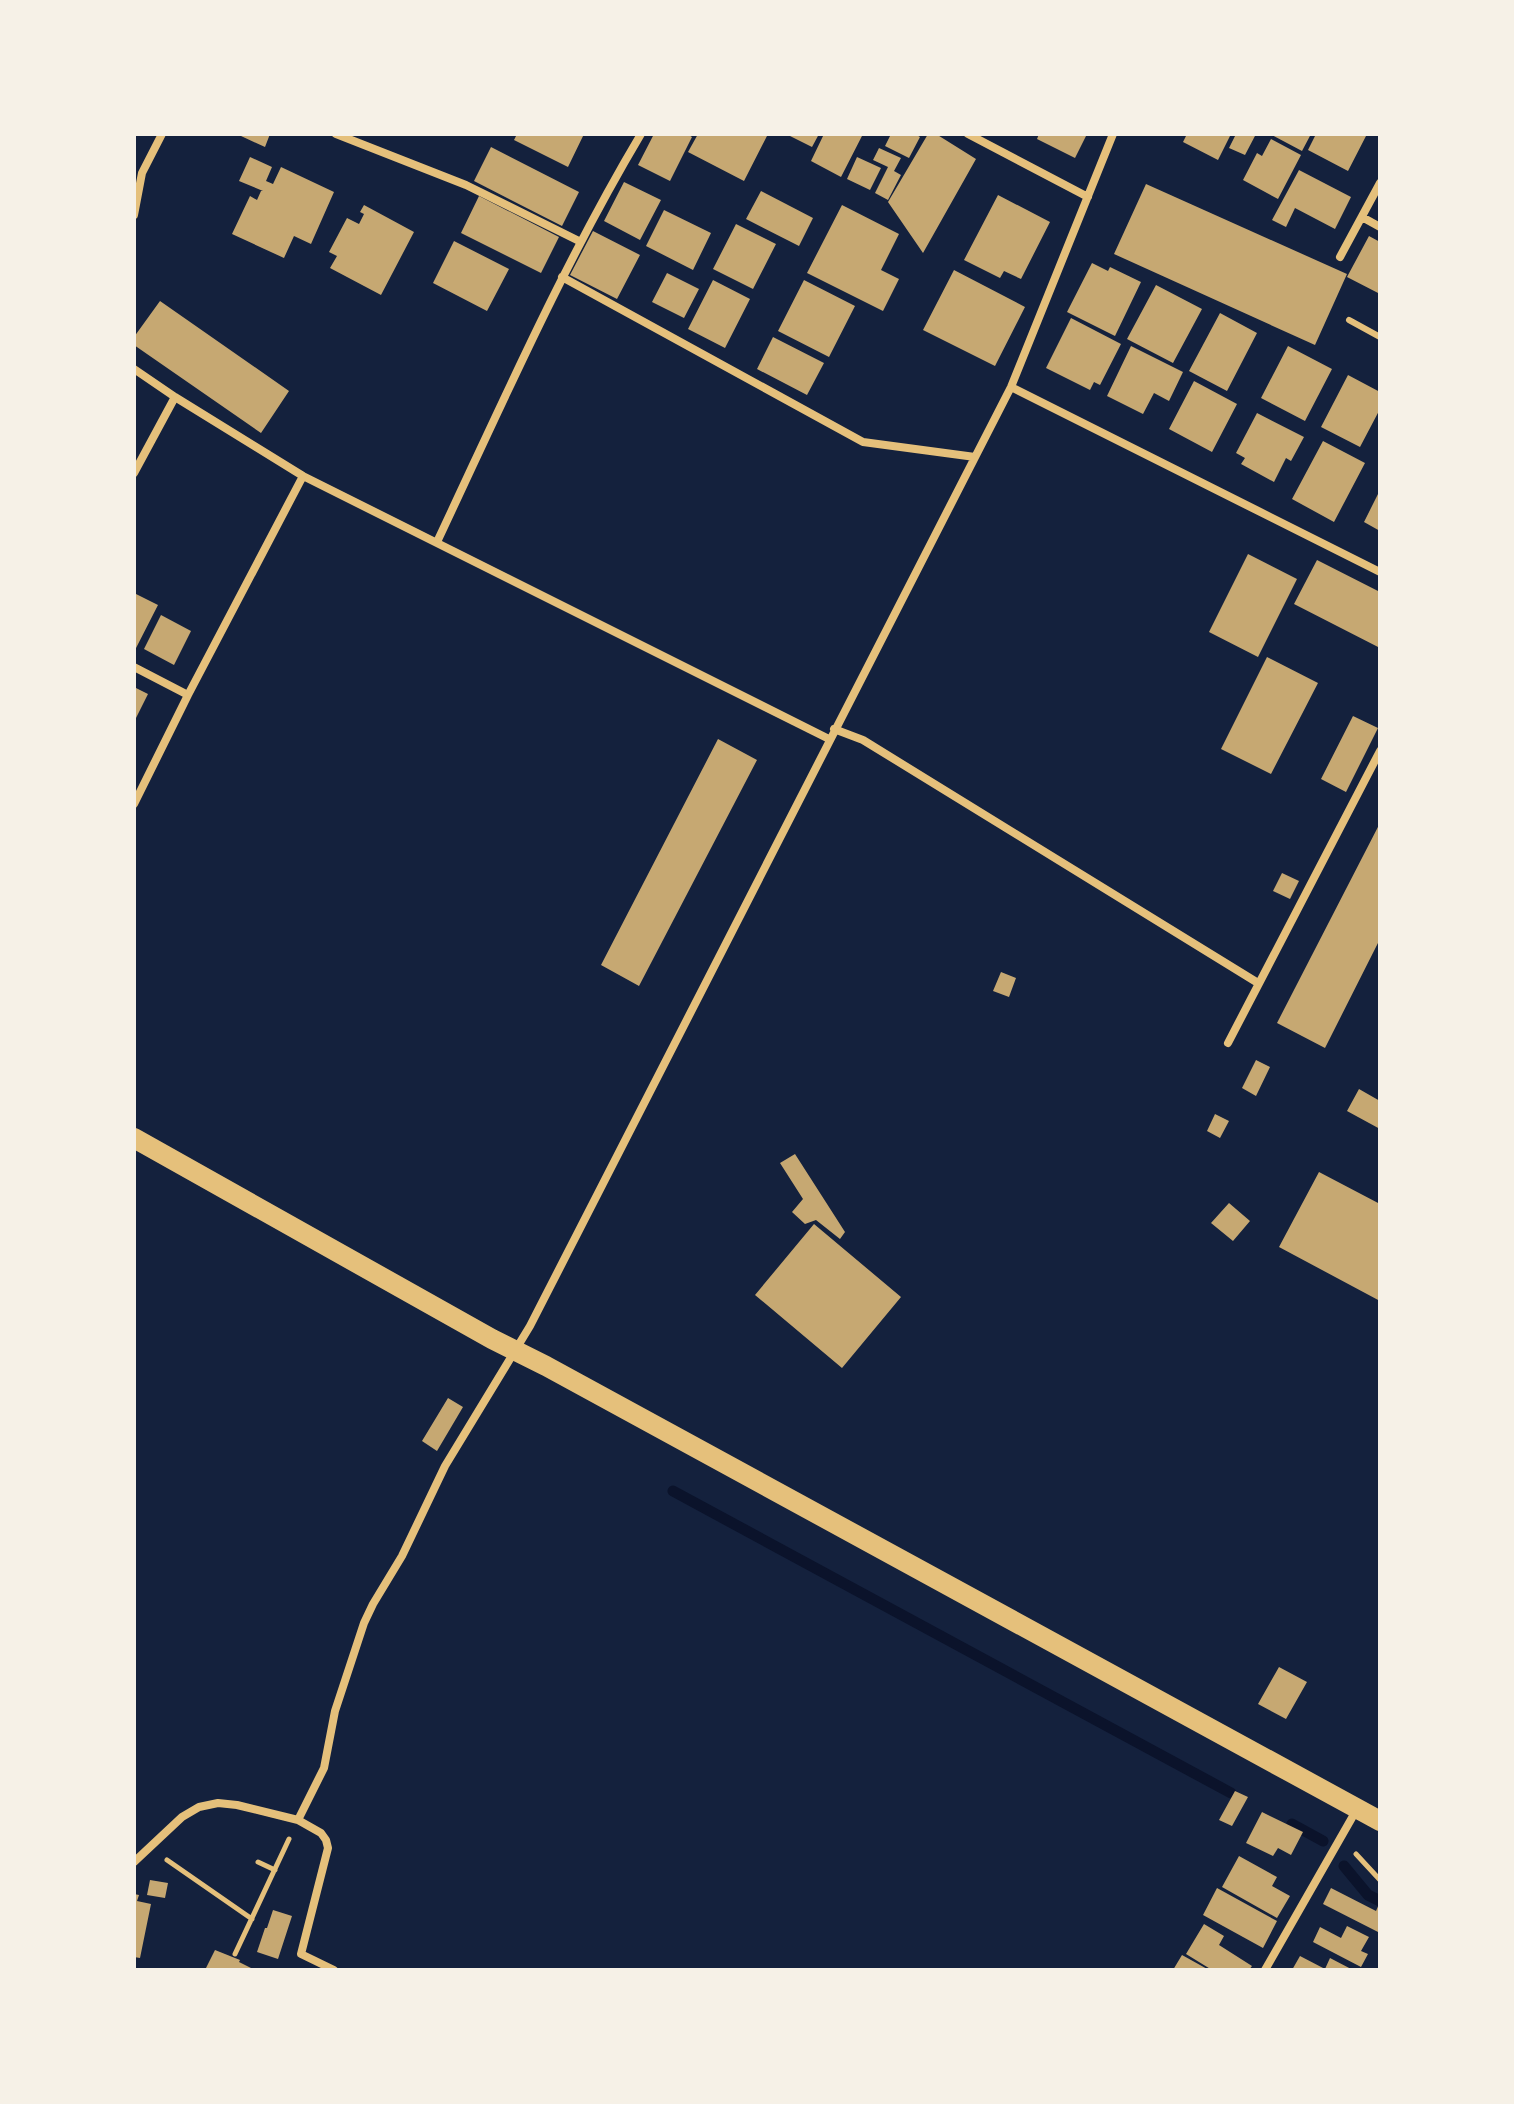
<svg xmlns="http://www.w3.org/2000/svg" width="1514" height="2104" font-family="'Noto Sans',sans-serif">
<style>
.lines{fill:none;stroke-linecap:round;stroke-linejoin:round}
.stream{stroke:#0b132b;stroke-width:11}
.building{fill:#c6a872}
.path{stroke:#e5c07b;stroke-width:5}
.service{stroke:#e5c07b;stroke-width:6}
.minor{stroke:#e5c07b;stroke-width:8}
.primary{stroke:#e5c07b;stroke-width:20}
</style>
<rect width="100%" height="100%" fill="#14213d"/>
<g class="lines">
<path class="stream" d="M 673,1491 L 1231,1793
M 1292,1824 L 1323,1841
M 1344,1866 L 1368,1895 L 1380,1901"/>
</g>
<path class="building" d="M 242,134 L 270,134 L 265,147 L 241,136 Z
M 517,134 L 584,134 L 568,167 L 514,140 Z
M 654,134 L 687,134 L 692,137 L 670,181 L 638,165 Z
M 698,134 L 768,134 L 744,181 L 688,152 Z
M 786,134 L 819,134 L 812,147 Z
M 824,134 L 863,134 L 841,177 L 811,161 Z
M 891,134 L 915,134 L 920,137 L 909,158 L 885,146 Z
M 928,134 L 936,134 L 976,159 L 923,253 L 888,202 Z
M 1039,134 L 1087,134 L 1075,158 L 1037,139 Z
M 1187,134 L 1231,134 L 1218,160 L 1183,142 Z
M 1236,134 L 1256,134 L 1245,155 L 1229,148 Z
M 1270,134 L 1311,134 L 1302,151 Z
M 1316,134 L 1362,134 L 1366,136 L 1348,171 L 1308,150 Z
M 1271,139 L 1301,155 L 1278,199 L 1243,180 L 1257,153 L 1262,156 Z
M 491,147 L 579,192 L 562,226 L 474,181 Z
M 879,148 L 901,158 L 894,171 L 901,175 L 888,200 L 875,193 L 888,167 L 873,160 Z
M 250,157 L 272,167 L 266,181 L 273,184 L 281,167 L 334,192 L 311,244 L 294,236 L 284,258 L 232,234 L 250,196 L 257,200 L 261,191 L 263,191 L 239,181 Z
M 857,157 L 881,168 L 870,190 L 847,179 Z
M 1299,170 L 1351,197 L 1335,229 L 1295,208 L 1286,227 L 1272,220 Z
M 624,182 L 661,200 L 640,240 L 604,221 Z
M 1146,184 L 1347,274 L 1315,345 L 1114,254 Z
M 761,191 L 813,218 L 799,246 L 746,219 Z
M 998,195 L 1050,222 L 1021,279 L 1004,271 L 1000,278 L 964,260 Z
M 479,196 L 559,237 L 541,273 L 461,233 Z
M 364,205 L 414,232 L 381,295 L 330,268 L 337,256 L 329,252 L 347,218 L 359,224 L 364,214 L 360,212 Z
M 842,205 L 899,234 L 881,270 L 899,279 L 883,311 L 807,273 Z
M 664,210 L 711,233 L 693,270 L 646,246 Z
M 736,224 L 776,244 L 753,289 L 713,269 Z
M 593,231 L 640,255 L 617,299 L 570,275 Z
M 1369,236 L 1380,242 L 1380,294 L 1347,277 Z
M 454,241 L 509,269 L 487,311 L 433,283 Z
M 1092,263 L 1108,271 L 1110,267 L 1141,282 L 1115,336 L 1067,312 Z
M 954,270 L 1025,307 L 995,366 L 923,330 Z
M 667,273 L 699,289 L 684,318 L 652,302 Z
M 713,280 L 750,299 L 725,348 L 688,329 Z
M 804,280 L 855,306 L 829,357 L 778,331 Z
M 1156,285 L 1202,309 L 1173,363 L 1127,339 Z
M 160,301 L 289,391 L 261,433 L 134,345 L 134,337 Z
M 1220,313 L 1257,333 L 1227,391 L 1189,371 Z
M 1071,318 L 1121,344 L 1100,385 L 1094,382 L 1090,390 L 1046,368 Z
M 773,337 L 824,363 L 807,395 L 757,369 Z
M 1131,346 L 1183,372 L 1169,401 L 1154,393 L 1143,414 L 1107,396 Z
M 1288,346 L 1332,369 L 1305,421 L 1261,398 Z
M 1348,375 L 1380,392 L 1380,409 L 1360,447 L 1321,427 Z
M 1194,381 L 1237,404 L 1212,452 L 1169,429 Z
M 1257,413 L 1304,437 L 1291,461 L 1286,458 L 1274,482 L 1241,464 L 1245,458 L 1236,453 Z
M 1323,441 L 1365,463 L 1334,522 L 1292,499 Z
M 1380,490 L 1380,531 L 1364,522 Z
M 1248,554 L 1297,579 L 1258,657 L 1209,632 Z
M 1317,560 L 1380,592 L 1380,648 L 1294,604 Z
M 134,593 L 158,605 L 134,652 Z
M 161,615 L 191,631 L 174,665 L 144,649 Z
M 1267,657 L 1318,683 L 1271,774 L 1221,749 Z
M 134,687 L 148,694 L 134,722 Z
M 1353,716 L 1378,728 L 1346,792 L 1321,779 Z
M 718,739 L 757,760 L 639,986 L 601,965 Z
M 1380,823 L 1380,939 L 1325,1048 L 1277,1023 Z
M 1282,873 L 1299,881 L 1290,899 L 1273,891 Z
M 1001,972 L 1016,978 L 1009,997 L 993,991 Z
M 1256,1060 L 1270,1067 L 1256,1096 L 1242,1088 Z
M 1359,1089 L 1380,1101 L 1380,1129 L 1347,1111 Z
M 1215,1114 L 1229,1121 L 1220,1138 L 1207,1131 Z
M 795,1154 L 845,1232 L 840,1239 L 816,1220 L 805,1224 L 792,1212 L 803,1199 L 780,1163 Z
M 1319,1172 L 1380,1204 L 1380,1301 L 1279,1247 Z
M 1229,1203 L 1250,1221 L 1233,1241 L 1211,1223 Z
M 814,1224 L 901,1297 L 842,1368 L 755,1295 Z
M 448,1398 L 463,1407 L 437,1451 L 422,1441 Z
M 1279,1667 L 1307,1682 L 1286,1719 L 1258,1704 Z
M 1235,1791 L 1248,1797 L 1232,1826 L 1219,1820 Z
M 1262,1812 L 1303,1832 L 1291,1855 L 1278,1848 L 1273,1856 L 1246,1843 Z
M 1239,1856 L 1277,1877 L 1272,1886 L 1290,1896 L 1277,1918 L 1222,1887 Z
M 150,1880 L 168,1883 L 165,1898 L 147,1895 Z
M 1217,1888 L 1277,1921 L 1263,1948 L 1203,1915 Z
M 1331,1888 L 1376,1911 L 1380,1902 L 1380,1933 L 1323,1904 Z
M 134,1894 L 139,1895 L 137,1901 L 151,1904 L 140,1958 L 134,1957 Z
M 273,1910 L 292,1916 L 278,1959 L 257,1952 L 265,1928 L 267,1928 Z
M 1204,1924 L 1224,1936 L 1219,1945 L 1252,1966 L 1249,1970 L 1212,1970 L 1186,1954 Z
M 1347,1926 L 1369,1937 L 1361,1951 L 1368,1954 L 1361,1967 L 1313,1942 L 1320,1927 L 1341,1938 Z
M 215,1950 L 240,1960 L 239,1962 L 255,1970 L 205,1970 Z
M 1182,1955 L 1209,1970 L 1173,1970 Z
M 1300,1956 L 1325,1969 L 1330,1958 L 1353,1970 L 1292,1970 Z"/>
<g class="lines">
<path class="path" d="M 1356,1854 L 1380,1880
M 167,1860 L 252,1919
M 258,1862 L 275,1870
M 235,1954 L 289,1839"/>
<path class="service" d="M 1349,320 L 1380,337"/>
<path class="minor" d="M 336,134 L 466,185 L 581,242
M 968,134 L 1088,197
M 134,215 L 142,173 L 162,134
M 1362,217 L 1380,227
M 1340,257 L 1380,183
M 562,277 L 863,442 L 975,457
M 134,369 L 175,397 L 303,476 L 829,739
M 1011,387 L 1380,572
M 134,473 L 175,397
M 437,542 C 502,404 563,265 641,134
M 134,667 L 188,695
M 834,729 L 863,740 L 1258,983
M 134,804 L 188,695 L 303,476
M 1228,1043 L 1380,751
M 298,1820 L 324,1768 L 335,1711 L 364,1623 L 373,1604 L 402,1556 L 445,1466 L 530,1326 L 1011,387 L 1113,134
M 134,1862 L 182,1817 L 199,1807 L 218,1803 L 237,1805 L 298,1820 L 321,1833 L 326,1840 L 328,1848 L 301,1954 L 334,1970
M 1265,1970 L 1357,1809"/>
<path class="primary" d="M 134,1138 L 492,1339 L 546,1366 L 1380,1821"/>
</g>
<rect width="1514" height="2104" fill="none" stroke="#f6f1e7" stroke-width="272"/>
</svg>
